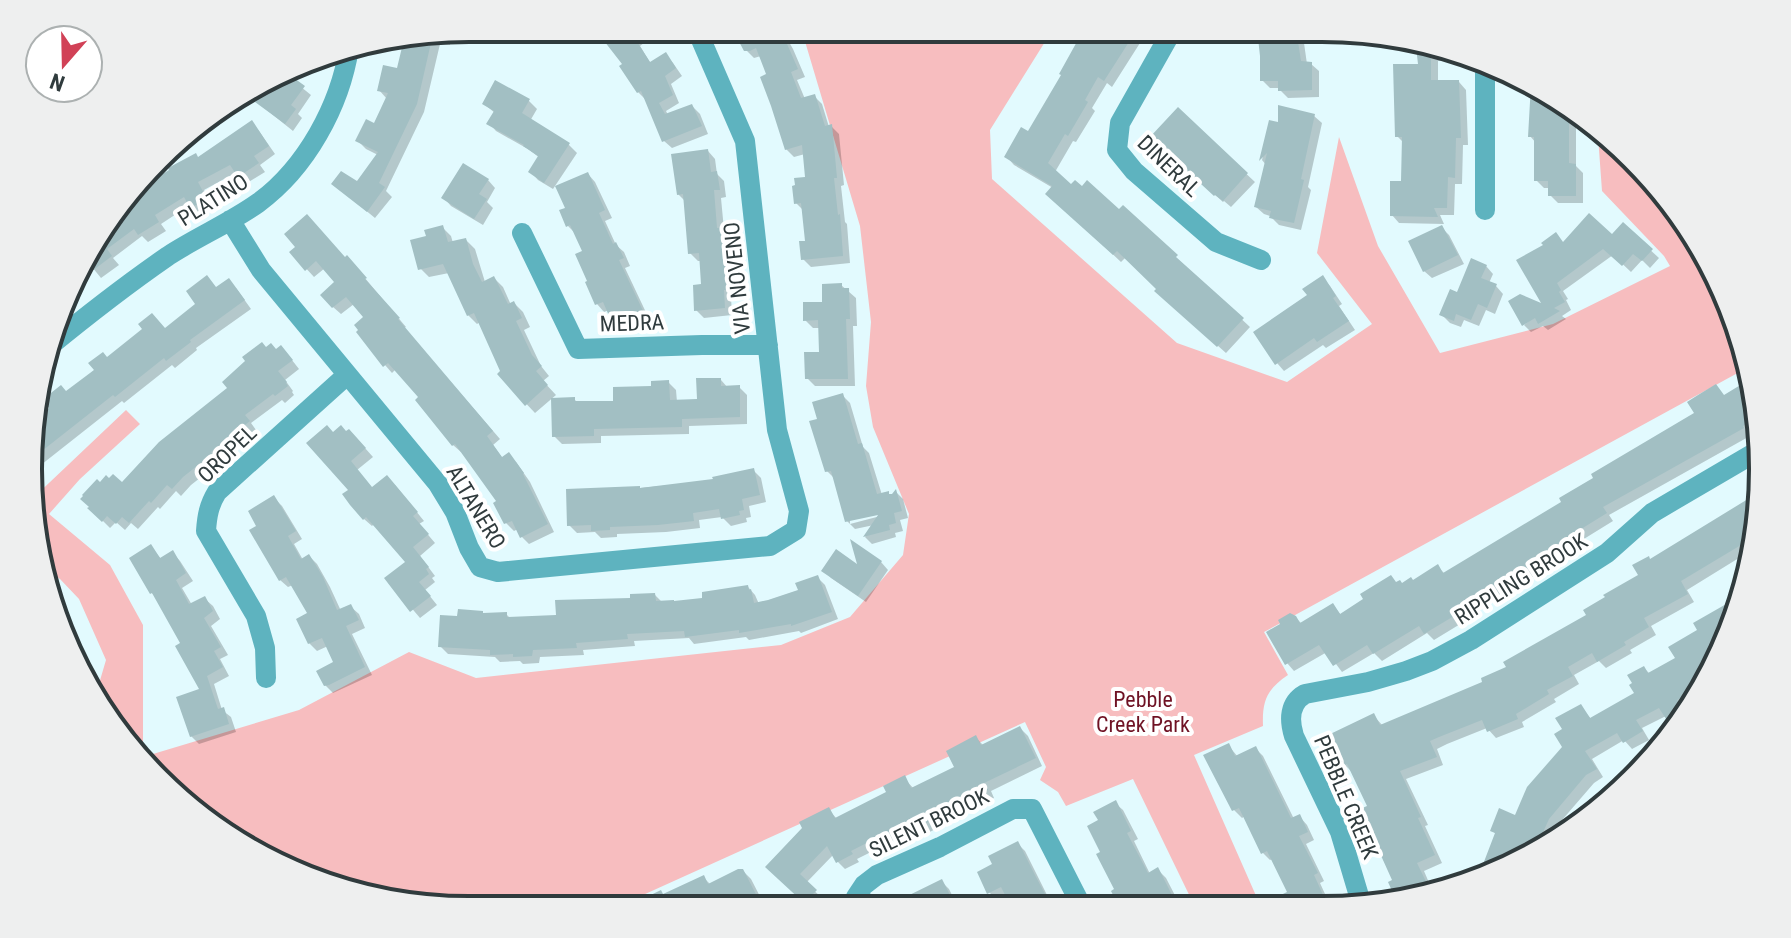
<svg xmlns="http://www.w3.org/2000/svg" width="1791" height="938" font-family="'Roboto Condensed',sans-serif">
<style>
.green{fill:#f7bdbf}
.shadow{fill:#0003;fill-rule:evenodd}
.building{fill:#a2bfc3}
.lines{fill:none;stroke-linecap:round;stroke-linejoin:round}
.street{stroke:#5eb3bf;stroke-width:20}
.labels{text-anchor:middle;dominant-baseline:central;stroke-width:8;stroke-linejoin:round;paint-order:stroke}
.street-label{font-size:22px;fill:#303b3d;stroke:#fff}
.park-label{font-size:22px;fill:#6f1224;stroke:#fff}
.rim{fill:none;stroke:#303b3d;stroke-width:4}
</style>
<rect width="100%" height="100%" fill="#e2fafe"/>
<path class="green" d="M 801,28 L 1053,29 L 990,130 L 992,179 L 1177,343 L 1287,382 L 1372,324 L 1317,253 L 1339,137 L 1378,246 L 1440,353 L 1553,324 L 1670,266 L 1664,256 L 1602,191 L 1598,136 C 1620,152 1666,178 1666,208 L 1674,213 L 1740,328 L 1745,369 L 1264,632 L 1288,675 C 1267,689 1262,701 1263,726 L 1194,755 L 1261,907 L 1195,907 L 1133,779 L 1066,806 L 1058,792 L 1040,780 L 1046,767 L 1025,722 L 612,909 L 441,909 L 274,864 L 138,760 L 96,694 L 106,660 L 79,599 L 60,579 L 46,569 L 30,501 L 126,410 L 140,424 L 80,479 L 49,514 L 110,565 L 143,625 L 143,757 L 299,710 L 409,652 L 476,678 L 781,645 L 850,617 L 903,555 L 909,514 L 873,427 L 866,386 L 871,322 L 860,226 Z"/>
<path class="shadow" d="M 596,28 L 647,28 L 653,36 L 640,46 L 651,64 L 666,55 L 673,63 L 682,76 L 671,84 L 679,103 L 666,111 L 668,115 L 692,106 L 700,114 L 708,134 L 672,148 L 664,141 L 647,101 L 638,92 L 625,65 Z
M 741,28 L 781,28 L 793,49 L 805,77 L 797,80 L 805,99 L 814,96 L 822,104 L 829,127 L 832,127 L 839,134 L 844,185 L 841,186 L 845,222 L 847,224 L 850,263 L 811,267 L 803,259 L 808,242 L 804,211 L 796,203 L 808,179 L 805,154 L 794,157 L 786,149 L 769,76 L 761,56 L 754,58 L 746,50 L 744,34 Z
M 1086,29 L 1128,29 L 1126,31 L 1140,43 L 1112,87 L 1107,83 L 1092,108 L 1095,111 L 1076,142 L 1073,141 L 1055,172 L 1072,187 L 1119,212 L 1123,208 L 1250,327 L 1226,353 L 1164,298 L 1159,289 L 1126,257 L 1121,262 L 1056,201 L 1053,188 L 1014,165 L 1007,157 L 1028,134 L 1063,75 L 1061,73 Z
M 1259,29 L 1302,29 L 1307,64 L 1311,64 L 1319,71 L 1319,97 L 1288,98 L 1280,90 L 1280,88 L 1270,88 L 1262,80 L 1262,56 Z
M 453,31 L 454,33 L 450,38 L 450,45 L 440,44 L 424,112 L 386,191 L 392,197 L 375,218 L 342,191 L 357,183 L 378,155 L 366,149 L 358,141 L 375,125 L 387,99 L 379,90 L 398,71 L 405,44 L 398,44 L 395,40 Z
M 1418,47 L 1463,59 L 1438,61 L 1438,82 L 1459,82 L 1466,90 L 1468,145 L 1463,145 L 1462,184 L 1455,184 L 1454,215 L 1440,215 L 1444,224 L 1399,223 L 1392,215 L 1403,183 L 1404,143 L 1397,136 L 1420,66 Z
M 285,74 L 311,95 L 298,114 L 302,118 L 293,131 L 253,99 L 263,86 Z
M 496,83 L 529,101 L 537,109 L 530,121 L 569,145 L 577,153 L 553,189 L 538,180 L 531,172 L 540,158 L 528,149 L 496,131 L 489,123 L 495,113 L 484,104 Z
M 1533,85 L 1576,119 L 1576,166 L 1583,173 L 1583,203 L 1558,203 L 1550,195 L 1550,188 L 1544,188 L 1536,180 L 1536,143 L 1530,136 Z
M 1178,110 L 1255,182 L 1231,207 L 1224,201 L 1223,202 L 1160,145 Z
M 1314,116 L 1322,123 L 1308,187 L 1311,190 L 1301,230 L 1279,225 L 1270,216 L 1264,214 L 1256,207 L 1266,165 L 1262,160 L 1271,123 L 1280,125 Z
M 251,123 L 259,131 L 275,154 L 260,165 L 265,172 L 247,183 L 237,172 L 204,190 L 213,207 L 199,214 L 190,205 L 161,224 L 166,231 L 148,242 L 142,236 L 113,258 L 119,265 L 101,278 L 92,267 L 78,277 L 102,224 L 106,220 L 107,222 Z
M 708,151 L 715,159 L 717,174 L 724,181 L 726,197 L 721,198 L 724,230 L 733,237 L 739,297 L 731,297 L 732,315 L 704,318 L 696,310 L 703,286 L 701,261 L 698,261 L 690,253 L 685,201 L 678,194 Z
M 588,174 L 595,182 L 612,218 L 605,221 L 616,245 L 624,252 L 630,266 L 625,268 L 651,323 L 642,327 L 639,323 L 634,325 L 629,320 L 620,324 L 612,317 L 609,310 L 604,312 L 597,304 L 585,252 L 577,235 L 568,226 L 561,211 L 567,209 Z
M 488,180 L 495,188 L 487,202 L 493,208 L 483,225 L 451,206 L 444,198 Z
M 1623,225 L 1659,258 L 1650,268 L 1642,260 L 1631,272 L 1613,255 L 1563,291 L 1568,299 L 1566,300 L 1571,310 L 1562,316 L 1566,319 L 1548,330 L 1543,326 L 1531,332 L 1524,325 L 1546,307 L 1564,244 L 1612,236 Z
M 442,227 L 451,236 L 453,243 L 466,240 L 475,249 L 485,282 L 494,278 L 503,287 L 511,305 L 514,303 L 523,312 L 530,327 L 524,330 L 541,366 L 549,376 L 543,381 L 556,395 L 535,413 L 499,375 L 503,372 L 480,322 L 477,324 L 468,315 L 449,273 L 429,277 L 420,268 L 428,237 Z
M 1442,228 L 1449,235 L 1464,264 L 1432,278 L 1424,271 Z
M 291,252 L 345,259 L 354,265 L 406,327 L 404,328 L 500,439 L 493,445 L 503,459 L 516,462 L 530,482 L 554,532 L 529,544 L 522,537 L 518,529 L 514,531 L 506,523 L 496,504 L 499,502 L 462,451 L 461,452 L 453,445 L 421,398 L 396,369 L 392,373 L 385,365 L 366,318 L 354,304 L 341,314 L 333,307 L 337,282 L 325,268 L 314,277 Z
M 1486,266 L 1493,274 L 1489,283 L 1496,286 L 1503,294 L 1495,314 L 1486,310 L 1479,326 L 1464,320 L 1461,327 L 1450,323 L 1442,315 Z
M 1322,278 L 1330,286 L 1342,304 L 1339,306 L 1355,330 L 1326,348 L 1323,345 L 1284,371 L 1277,363 L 1310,296 Z
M 841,285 L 856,298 L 857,326 L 853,326 L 855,386 L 815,386 L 807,378 L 821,354 L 820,328 L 813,328 L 805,320 L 824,304 Z
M 236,288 L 251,309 L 196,348 L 197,350 L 175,368 L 172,365 L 124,403 L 122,401 L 32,472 L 36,421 L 67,394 L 107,359 L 165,330 L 217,289 Z
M 266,349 L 288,355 L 299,369 L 285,380 L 293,391 L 292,392 L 294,395 L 285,403 L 282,400 L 251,423 L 256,430 L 217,461 L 219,463 L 191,485 L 181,496 L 176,491 L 160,509 L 158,507 L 138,529 L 131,523 L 125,530 L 116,522 L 110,528 L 90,508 L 122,485 L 230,389 Z
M 721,380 L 728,388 L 739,387 L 747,395 L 747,424 L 689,426 L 689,434 L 601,436 L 601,443 L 562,444 L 554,436 L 574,399 L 578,403 L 615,403 L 668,382 L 676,390 L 677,402 L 699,401 Z
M 1747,383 L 1753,432 L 1749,435 L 1750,436 L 1609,515 L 1613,521 L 1579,542 L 1581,546 L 1536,571 L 1538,574 L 1477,607 L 1480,612 L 1434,640 L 1427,633 L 1382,661 L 1374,653 L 1342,672 L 1327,652 L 1294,671 L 1287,663 L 1295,617 L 1302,624 L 1333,605 L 1341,615 L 1397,584 L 1403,585 L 1413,582 L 1438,567 L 1445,574 L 1564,503 Z
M 842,395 L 850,403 L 863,447 L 869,453 L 882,495 L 891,496 L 896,492 L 903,499 L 908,518 L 900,520 L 903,531 L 895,533 L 896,537 L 872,544 L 865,537 L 874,525 L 855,529 L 847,521 L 835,479 L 827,471 L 819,420 ZM 887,510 L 888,514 L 850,524 L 850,519 Z
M 333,435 L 357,439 L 373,457 L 357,470 L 372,489 L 395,485 L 424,521 L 419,524 L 435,543 L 420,556 L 435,576 L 432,578 L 435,582 L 425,590 L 437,605 L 420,618 L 387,579 L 407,562 L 374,524 L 372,526 L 364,519 L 350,490 Z
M 753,470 L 761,478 L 766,502 L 749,506 L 751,517 L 746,518 L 747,522 L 731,526 L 722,517 L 699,520 L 700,528 L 666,532 L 617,534 L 617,537 L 601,538 L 595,532 L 577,533 L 569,525 L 640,488 L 715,481 Z
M 1761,493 L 1762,498 L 1747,553 L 1687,590 L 1694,602 L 1651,626 L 1656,635 L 1630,650 L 1632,653 L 1606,668 L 1599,661 L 1574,675 L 1579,684 L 1554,699 L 1556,702 L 1522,722 L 1524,727 L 1496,738 L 1487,728 L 1447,744 L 1437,749 L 1443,765 L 1406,779 L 1428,825 L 1425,826 L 1442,863 L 1424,871 L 1433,892 L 1399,901 L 1395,881 L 1369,807 L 1353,773 L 1333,753 L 1374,716 L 1383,726 L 1485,683 L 1589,616 L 1640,576 L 1651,561 Z
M 274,498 L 282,506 L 302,539 L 294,544 L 303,560 L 309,556 L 317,564 L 330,587 L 341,611 L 351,607 L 359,614 L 365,628 L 352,634 L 372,675 L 333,693 L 325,685 L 336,662 L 328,646 L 317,651 L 309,643 L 310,614 L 293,585 L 288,587 L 280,580 L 259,527 Z
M 151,547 L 162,560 L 173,553 L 180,561 L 193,581 L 182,588 L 192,605 L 205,599 L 213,606 L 220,619 L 211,626 L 228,655 L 220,659 L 229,676 L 214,684 L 222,710 L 231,717 L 236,732 L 199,744 L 191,736 L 202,690 L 183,644 L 158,599 L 152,593 L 131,559 Z
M 881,562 L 888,570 L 866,602 L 831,578 L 824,570 L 861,569 Z
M 817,577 L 825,585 L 838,619 L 801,633 L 799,631 L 749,640 L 746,637 L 694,644 L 689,638 L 634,641 L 635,646 L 583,650 L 584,655 L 540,657 L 539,663 L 523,664 L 520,661 L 500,662 L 495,657 L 448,654 L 440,646 L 484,615 L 506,614 L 511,619 L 558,617 L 655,595 L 662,602 L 705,600 L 748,587 L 755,595 L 759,604 L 800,591 Z
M 1734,601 L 1717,664 L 1691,704 L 1683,709 L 1685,712 L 1676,727 L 1666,716 L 1642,728 L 1649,740 L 1632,749 L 1624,740 L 1592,759 L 1603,777 L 1594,783 L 1556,827 L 1550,843 L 1491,876 L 1484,878 L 1481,875 L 1497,835 L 1492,830 L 1517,818 L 1564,747 L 1565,730 L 1581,707 L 1592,720 L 1637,694 L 1644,668 L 1650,674 L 1678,659 L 1700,631 Z
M 56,615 L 79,641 L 69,650 L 62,638 Z
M 80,668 L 90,676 L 89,682 Z
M 1020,728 L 1028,736 L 1042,766 L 991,791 L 994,798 L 972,809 L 973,810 L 908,843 L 901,837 L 857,859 L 859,862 L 845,869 L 838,862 L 834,854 L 806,883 L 823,899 L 814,908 L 811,908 L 768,867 L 828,809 L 837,819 L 889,793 L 904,778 L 914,789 L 957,768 L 976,738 L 984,746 Z
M 1228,745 L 1238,757 L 1255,748 L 1263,756 L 1294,819 L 1300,817 L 1307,825 L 1314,840 L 1306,844 L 1324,881 L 1320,883 L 1330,905 L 1326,906 L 1274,906 L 1290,893 L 1273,859 L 1270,860 L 1263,853 L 1245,816 L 1242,818 L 1234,810 Z
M 1115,803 L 1123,810 L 1138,839 L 1134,841 L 1150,874 L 1158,870 L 1166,878 L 1181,907 L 1121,907 L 1103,852 L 1100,821 Z
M 1018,844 L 1025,851 L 1053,907 L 1013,907 L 1007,895 L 997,900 L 989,892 L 995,865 Z
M 743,871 L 751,879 L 766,908 L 635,908 L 634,906 L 664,896 L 703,877 L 711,885 Z
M 942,882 L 949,889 L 958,907 L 900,908 Z"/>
<path class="building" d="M 594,28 L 646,28 L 634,37 L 650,62 L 666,52 L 676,68 L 665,76 L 673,95 L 659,103 L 665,114 L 692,104 L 702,126 L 662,142 L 641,91 L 637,93 L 619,66 L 622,64 Z
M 750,28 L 780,28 L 798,69 L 791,72 L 801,98 L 815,94 L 825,126 L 832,124 L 837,178 L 834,178 L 838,215 L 840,214 L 843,256 L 801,260 L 799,241 L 805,241 L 801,203 L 794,204 L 792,186 L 795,185 L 794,178 L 805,177 L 802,145 L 785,150 L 771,106 L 760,77 L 766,74 L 756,48 L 750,51 L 744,51 L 736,36 Z
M 1084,29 L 1126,29 L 1134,34 L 1104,81 L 1098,77 L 1085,100 L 1088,102 L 1068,136 L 1065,134 L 1048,163 L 1071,184 L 1075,180 L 1082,186 L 1087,180 L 1119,209 L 1123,205 L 1178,255 L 1176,257 L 1244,318 L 1217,347 L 1154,291 L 1156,289 L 1117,251 L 1113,255 L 1045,194 L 1052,186 L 1004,157 L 1021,127 L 1028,131 L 1061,75 L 1059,74 Z
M 1257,29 L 1296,29 L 1301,61 L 1312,62 L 1312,90 L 1278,91 L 1278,81 L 1260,81 L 1260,56 Z
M 433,34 L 417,104 L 379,183 L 385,187 L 367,212 L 331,184 L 341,171 L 357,181 L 378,152 L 355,141 L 366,119 L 374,123 L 388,93 L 377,91 L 383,65 L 397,68 L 404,39 Z
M 1416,47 L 1431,50 L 1431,80 L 1459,80 L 1461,138 L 1456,138 L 1455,178 L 1448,177 L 1447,208 L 1434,208 L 1438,217 L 1390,216 L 1390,181 L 1401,181 L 1402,137 L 1395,137 L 1393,64 L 1418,64 Z
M 287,73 L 305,86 L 291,105 L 296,109 L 285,124 L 251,99 L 259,88 Z
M 495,80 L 530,99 L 522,113 L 570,143 L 544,183 L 528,172 L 538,156 L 523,146 L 524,145 L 486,124 L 494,111 L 482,104 Z
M 1531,84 L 1569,113 L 1569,163 L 1576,164 L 1576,196 L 1548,196 L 1548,181 L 1534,181 L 1534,137 L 1528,137 Z
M 1278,105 L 1315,114 L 1301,179 L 1304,180 L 1294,223 L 1269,218 L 1271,211 L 1254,207 L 1267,153 L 1259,161 L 1269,120 L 1278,122 Z
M 1178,107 L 1248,173 L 1223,201 L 1215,195 L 1214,196 L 1150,137 Z
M 252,120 L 269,146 L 254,156 L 259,163 L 238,177 L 230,165 L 198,182 L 207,199 L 190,208 L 184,197 L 155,215 L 159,222 L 138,235 L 134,229 L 107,249 L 112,256 L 92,271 L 87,264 L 82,268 L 102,224 L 136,201 L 132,193 L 169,170 L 168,168 L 196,153 L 198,157 Z
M 708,149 L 711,172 L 717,171 L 720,190 L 714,190 L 717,228 L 726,227 L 732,289 L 724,290 L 725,308 L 694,311 L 693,285 L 701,284 L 699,253 L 688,254 L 683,194 L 677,195 L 671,154 Z
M 463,163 L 489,179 L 479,194 L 487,199 L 474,219 L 441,198 Z
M 588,172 L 605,210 L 599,213 L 613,244 L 616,242 L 624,258 L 619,260 L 645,315 L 633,321 L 631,316 L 624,319 L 622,313 L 610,318 L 603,302 L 595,305 L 585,282 L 587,281 L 575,254 L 582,251 L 570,225 L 566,227 L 559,210 L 565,208 L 555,186 Z
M 1589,213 L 1612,234 L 1623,222 L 1653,249 L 1642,261 L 1633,254 L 1622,266 L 1603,249 L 1557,283 L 1561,290 L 1559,292 L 1565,302 L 1554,308 L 1560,311 L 1538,324 L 1535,318 L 1522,326 L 1508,301 L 1520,294 L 1541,303 L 1516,260 L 1543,245 L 1541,243 L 1556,232 L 1563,242 Z
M 307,214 L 345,257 L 347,255 L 367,278 L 365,279 L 400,318 L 398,319 L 493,431 L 487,436 L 502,457 L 509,452 L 524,473 L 523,474 L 548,524 L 520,538 L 512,521 L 504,524 L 493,503 L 496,501 L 455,444 L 452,446 L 415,400 L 418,397 L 388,363 L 383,367 L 356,332 L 358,330 L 354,325 L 363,317 L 346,297 L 332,308 L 320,295 L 334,282 L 316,261 L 305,271 L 289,252 L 295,247 L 284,234 Z
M 443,225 L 448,242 L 466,238 L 473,264 L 482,282 L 494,276 L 508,304 L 514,301 L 522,318 L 516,321 L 532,355 L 542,366 L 536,371 L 548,385 L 525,406 L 497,374 L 500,371 L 474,313 L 467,316 L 443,264 L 418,270 L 410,240 L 426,236 L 424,230 Z
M 1442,225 L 1458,255 L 1423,272 L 1408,241 Z
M 1471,258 L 1487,265 L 1481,278 L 1497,284 L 1487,308 L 1478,304 L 1471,320 L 1456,314 L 1454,321 L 1439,315 L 1450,289 L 1457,292 Z
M 207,275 L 216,287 L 229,278 L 245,300 L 190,340 L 191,342 L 166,361 L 164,358 L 115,397 L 113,395 L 33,458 L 37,419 L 49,408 L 42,400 L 61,385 L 66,391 L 94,370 L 88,363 L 103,352 L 107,357 L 142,329 L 138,324 L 152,313 L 165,328 L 195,304 L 186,291 Z
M 1323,275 L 1336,296 L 1333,298 L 1349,321 L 1317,342 L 1314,338 L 1275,365 L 1253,332 L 1307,295 L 1302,289 Z
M 842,283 L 842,288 L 849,288 L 850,319 L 846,319 L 848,379 L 805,379 L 804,352 L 819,352 L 818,320 L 803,321 L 803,302 L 822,302 L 822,284 Z
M 262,342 L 266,347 L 271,343 L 276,349 L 281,345 L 293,360 L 278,371 L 287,382 L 286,383 L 288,386 L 275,396 L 273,394 L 245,415 L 250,421 L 211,452 L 212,454 L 183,477 L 172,489 L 167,485 L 151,503 L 149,501 L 129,523 L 122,517 L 116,524 L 107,516 L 102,522 L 87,508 L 89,507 L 80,499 L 83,496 L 82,495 L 97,479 L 100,482 L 106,475 L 109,478 L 113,474 L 122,482 L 159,442 L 227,388 L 222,382 L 245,361 L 242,357 Z
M 696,378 L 721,378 L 721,386 L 740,385 L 740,417 L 682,419 L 682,427 L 594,429 L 594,436 L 552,437 L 551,398 L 575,397 L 575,401 L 613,401 L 613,387 L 651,386 L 651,381 L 669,380 L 670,400 L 697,399 Z
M 1747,381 L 1752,421 L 1743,426 L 1744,428 L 1603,507 L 1607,513 L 1573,534 L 1575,538 L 1530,563 L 1531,566 L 1471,599 L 1474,604 L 1424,634 L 1419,626 L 1373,654 L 1367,645 L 1333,666 L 1319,645 L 1285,665 L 1266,632 L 1280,624 L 1278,620 L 1290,613 L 1296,616 L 1300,623 L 1333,603 L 1340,614 L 1363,599 L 1360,594 L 1391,575 L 1396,582 L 1400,580 L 1402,583 L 1411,577 L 1413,580 L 1438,564 L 1443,573 L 1561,502 L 1559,498 L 1593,478 L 1591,474 L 1694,413 L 1687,402 L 1698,395 L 1716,384 L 1724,395 Z
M 843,393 L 858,444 L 862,443 L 877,494 L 889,491 L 889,494 L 892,494 L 896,489 L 902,511 L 894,513 L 896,523 L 889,525 L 890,530 L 863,537 L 878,515 L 845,522 L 831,471 L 825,472 L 809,421 L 817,419 L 812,402 Z
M 327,425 L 333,432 L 341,425 L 346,431 L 349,429 L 366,448 L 351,461 L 372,487 L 387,475 L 418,512 L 413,516 L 429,534 L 413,547 L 429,567 L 426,569 L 429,574 L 419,582 L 431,596 L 410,612 L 384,578 L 405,562 L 366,517 L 363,520 L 350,505 L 342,494 L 348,490 L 306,443 Z
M 754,468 L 760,495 L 742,499 L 744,510 L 739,511 L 740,515 L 721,519 L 719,509 L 693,513 L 694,521 L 658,525 L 610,527 L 610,530 L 591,531 L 591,525 L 567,526 L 566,489 L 640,486 L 640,488 L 713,479 L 712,477 Z
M 1761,491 L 1762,498 L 1751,539 L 1681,581 L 1688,594 L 1644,618 L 1649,627 L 1624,642 L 1626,645 L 1597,662 L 1592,653 L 1568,667 L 1573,676 L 1547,690 L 1549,694 L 1516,714 L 1518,719 L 1487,732 L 1482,720 L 1439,737 L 1430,741 L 1437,757 L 1400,771 L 1421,817 L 1418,818 L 1435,855 L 1417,863 L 1431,892 L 1397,902 L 1388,882 L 1392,880 L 1360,809 L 1367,806 L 1347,764 L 1343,766 L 1337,752 L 1332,755 L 1324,737 L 1374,713 L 1380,725 L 1482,682 L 1481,678 L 1506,667 L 1503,662 L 1586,615 L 1583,610 L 1605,597 L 1603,595 L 1638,575 L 1632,565 L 1649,556 L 1650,559 Z
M 274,495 L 296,531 L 288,536 L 301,559 L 309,554 L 323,577 L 337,610 L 351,604 L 359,620 L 346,626 L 365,667 L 329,685 L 324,686 L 316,671 L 333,662 L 322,638 L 308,644 L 296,619 L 307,613 L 286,577 L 279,581 L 249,530 L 256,526 L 248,511 Z
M 850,539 L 882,561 L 858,596 L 821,571 L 836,549 L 857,564 Z
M 151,544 L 160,558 L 173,550 L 186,573 L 176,580 L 189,604 L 205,596 L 213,611 L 204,618 L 221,647 L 214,651 L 223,667 L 207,676 L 218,709 L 224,707 L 229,724 L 190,737 L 176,697 L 199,689 L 175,646 L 180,643 L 152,593 L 150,594 L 129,558 Z
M 818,575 L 832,612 L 791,626 L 791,624 L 739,633 L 739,630 L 685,637 L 684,631 L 627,634 L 628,639 L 576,643 L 577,648 L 533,650 L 532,656 L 513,657 L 513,654 L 490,655 L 490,650 L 438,647 L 440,615 L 457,616 L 458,609 L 483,611 L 483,613 L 507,612 L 507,617 L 556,615 L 555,600 L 630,598 L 630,594 L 655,593 L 656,601 L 674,600 L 674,601 L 702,598 L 702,592 L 748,585 L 749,590 L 751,589 L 754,603 L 768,600 L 798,590 L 795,583 Z
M 1735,599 L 1717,664 L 1704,685 L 1677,700 L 1684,712 L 1668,722 L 1659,708 L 1636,720 L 1643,731 L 1623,743 L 1617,733 L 1585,751 L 1597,769 L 1586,775 L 1549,819 L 1535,850 L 1522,845 L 1515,862 L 1491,876 L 1477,880 L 1495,833 L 1490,831 L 1499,808 L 1515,815 L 1527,787 L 1562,747 L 1554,734 L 1562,729 L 1555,718 L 1581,704 L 1590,718 L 1634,693 L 1629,685 L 1632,683 L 1627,675 L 1644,666 L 1648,673 L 1675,658 L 1668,647 L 1697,630 L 1693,623 Z
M 1020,726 L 1036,758 L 984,783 L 988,790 L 966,801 L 967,802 L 898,837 L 894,829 L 851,851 L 853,854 L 836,863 L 827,846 L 800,874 L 817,890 L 804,903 L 765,867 L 802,828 L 799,822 L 829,807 L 835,818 L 886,792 L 883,786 L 905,775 L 911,788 L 954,767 L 946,751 L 976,735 L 981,745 Z
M 1229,743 L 1235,756 L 1256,746 L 1291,818 L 1300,814 L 1308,832 L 1299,836 L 1318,873 L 1314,875 L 1324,897 L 1303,906 L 1256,907 L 1287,892 L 1267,851 L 1261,854 L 1239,808 L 1232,811 L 1203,755 Z
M 1116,800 L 1131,831 L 1127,833 L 1148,873 L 1158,867 L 1178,907 L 1119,907 L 1111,891 L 1114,889 L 1096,854 L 1100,852 L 1087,826 L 1098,820 L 1093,812 Z
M 1018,841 L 1036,877 L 1052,907 L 1011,907 L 1001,887 L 987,894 L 977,872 L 992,864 L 988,856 Z
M 738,869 L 743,869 L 763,908 L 739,908 L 737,903 L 727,908 L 624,908 L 661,890 L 663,894 L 704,875 L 708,884 Z
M 942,879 L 956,907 L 883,908 Z"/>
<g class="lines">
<path class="street" d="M 1173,29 L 1120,123 L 1117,150 L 1134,171 L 1216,242 L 1261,260
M 1485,210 L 1485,65
M 230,220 L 261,270 L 438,484 L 455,512 L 469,548 L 480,567 L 498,572 L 770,546 L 796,530 L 799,511 L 777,430 L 745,141 L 696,28
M 522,233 L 578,349 L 702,345 L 768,345
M 46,349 C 85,317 126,285 168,256 C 197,237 230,223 258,203 C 306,168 340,106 349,48
M 266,678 L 265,648 L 256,616 L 206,531 C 207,516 209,505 217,492 L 347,375
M 1589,820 L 1608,797 L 1642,771
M 1362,906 L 1340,832 L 1294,736 C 1289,720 1289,703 1305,694 L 1368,682 L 1406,671 L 1432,661 L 1471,640 L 1607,553 L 1652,513 L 1756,452
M 860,908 L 856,897 L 864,885 L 877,875 L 940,847 L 1013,809 L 1032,809 L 1082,907"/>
</g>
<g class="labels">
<g class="street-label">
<text transform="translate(1169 166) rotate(44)">DINERAL</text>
<text transform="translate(213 200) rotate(-32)">PLATINO</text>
<text transform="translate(737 278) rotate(-96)">VIA NOVENO</text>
<text transform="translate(632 323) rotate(-2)">MEDRA</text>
<text transform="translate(227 454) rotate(-44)">OROPEL</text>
<text transform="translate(476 507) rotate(59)">ALTANERO</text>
<text transform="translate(1521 579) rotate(-32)">RIPPLING BROOK</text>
<text transform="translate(1346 797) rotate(67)">PEBBLE CREEK</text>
<text transform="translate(929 823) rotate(-26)">SILENT BROOK</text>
</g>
<g class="park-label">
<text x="1143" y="699">Pebble<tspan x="1143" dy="25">Creek Park</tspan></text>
</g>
</g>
<path d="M0 0H1791V938H0ZM469 42H1322A427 427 0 0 1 1749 469V469A427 427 0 0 1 1322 896H469A427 427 0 0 1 42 469V469A427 427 0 0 1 469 42Z" fill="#eeefef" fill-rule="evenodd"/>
<path class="rim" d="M469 42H1322A427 427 0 0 1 1749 469V469A427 427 0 0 1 1322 896H469A427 427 0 0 1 42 469V469A427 427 0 0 1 469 42Z"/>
<g transform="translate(64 64) rotate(200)"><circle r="38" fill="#ffffff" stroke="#acb1b1" stroke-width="2"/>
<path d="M0-6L14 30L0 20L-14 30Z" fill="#d14156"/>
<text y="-12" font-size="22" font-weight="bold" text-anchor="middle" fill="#303b3d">N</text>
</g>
</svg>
